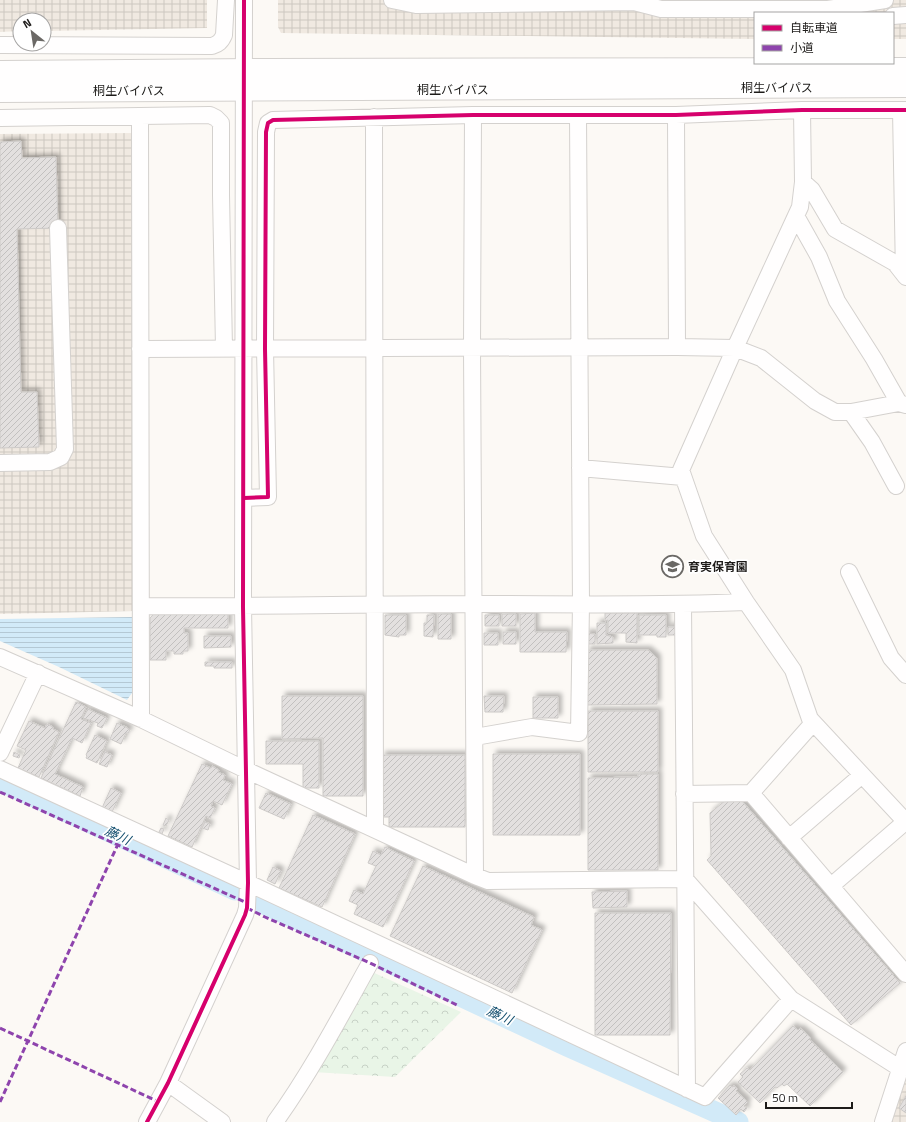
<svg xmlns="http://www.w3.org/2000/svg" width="906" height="1122" font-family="'Titillium Web','Noto Sans JP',sans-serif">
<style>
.industrial{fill:url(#industrial-grid)}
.park{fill:url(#park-crowns)}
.water{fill:url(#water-rules)}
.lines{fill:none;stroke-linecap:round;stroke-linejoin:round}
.river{stroke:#d2eaf8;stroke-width:21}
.building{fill:url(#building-hatch);stroke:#cdcac8;filter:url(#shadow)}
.minor-casing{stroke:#d4d1ce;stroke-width:18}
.highway-casing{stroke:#d4d1ce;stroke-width:24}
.minor{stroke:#fffefe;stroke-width:16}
.highway{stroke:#fffefe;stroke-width:22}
.quiet{stroke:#8e44ad;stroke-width:3;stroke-dasharray:6 3;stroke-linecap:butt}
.cycleway-casing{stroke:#fff;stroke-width:6}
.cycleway{stroke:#d6006c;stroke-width:4}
.labels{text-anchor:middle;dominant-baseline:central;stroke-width:3.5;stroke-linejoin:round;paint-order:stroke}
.street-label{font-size:12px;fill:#1d1b19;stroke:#fff}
.poi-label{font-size:12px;font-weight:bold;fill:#1d1b19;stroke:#fff;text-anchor:start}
.water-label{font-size:13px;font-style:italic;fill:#154f6f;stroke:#fff}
</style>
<defs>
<pattern id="industrial-grid" width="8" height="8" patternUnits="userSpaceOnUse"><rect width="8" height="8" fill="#f0e9e1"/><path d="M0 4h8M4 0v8" fill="none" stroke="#cdc7c0"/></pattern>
<pattern id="park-crowns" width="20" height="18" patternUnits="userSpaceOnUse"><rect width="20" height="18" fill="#e9f5e7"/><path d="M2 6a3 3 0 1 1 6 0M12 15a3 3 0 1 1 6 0" fill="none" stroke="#c7d1c6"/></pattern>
<pattern id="water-rules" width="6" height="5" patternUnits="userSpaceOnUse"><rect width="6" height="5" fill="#d2eaf8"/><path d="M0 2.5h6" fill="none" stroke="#b4c8d4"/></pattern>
<pattern id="building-hatch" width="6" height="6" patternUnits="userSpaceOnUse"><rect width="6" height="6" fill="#e3e0df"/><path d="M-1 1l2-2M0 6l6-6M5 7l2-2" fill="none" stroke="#c2c0bf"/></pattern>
<filter id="shadow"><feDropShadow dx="3.5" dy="-3.5" stdDeviation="2" flood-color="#0004"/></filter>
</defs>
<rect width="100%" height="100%" fill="#fcf9f5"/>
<path class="industrial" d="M 0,0 L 207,0 L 207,28 L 44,31 L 44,20 L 20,20 L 20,31 L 0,32 Z
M 278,0 L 906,0 L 906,39 L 893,39 L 893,13 L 755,13 L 755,39 L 281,33 L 278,27 Z
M 135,133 L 135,611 L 0,614 L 0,134 Z
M 906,1068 L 906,1122 L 887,1122 Z"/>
<path class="park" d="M 370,971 L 461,1012 L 395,1077 L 313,1072 Z"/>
<path class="water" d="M 133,617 L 132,693 L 127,700 L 59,667 L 0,641 L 0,619 Z"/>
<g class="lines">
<path class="river" d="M 0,781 L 235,890
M 264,904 L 567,1046 L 738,1122"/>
</g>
<path class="building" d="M 21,141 L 22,158 L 56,157 L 58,228 L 17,229 L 21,392 L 37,392 L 39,447 L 0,448 L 0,142 Z
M 535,613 L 535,632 L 567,632 L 566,652 L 520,652 L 520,614 Z
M 605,613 L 637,613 L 637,643 L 626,642 L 626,633 L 608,633 L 608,620 L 605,621 Z
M 154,614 L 228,614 L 228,628 L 184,628 L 184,633 L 188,633 L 188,651 L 183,651 L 183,654 L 174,654 L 174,651 L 166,651 L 166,660 L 150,660 L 150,618 Z
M 438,614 L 451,614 L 451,639 L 438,639 Z
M 502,614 L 516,614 L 516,626 L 502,626 Z
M 385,615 L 406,615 L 406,635 L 399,635 L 399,637 L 385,635 Z
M 427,615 L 434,615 L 433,637 L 424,636 L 424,623 L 427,623 Z
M 485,615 L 499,615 L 499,626 L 485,626 Z
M 639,615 L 666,615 L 666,637 L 657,637 L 657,635 L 639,635 Z
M 597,623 L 606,623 L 606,635 L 613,637 L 613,643 L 597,644 Z
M 668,627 L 677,627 L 677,635 L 668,635 Z
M 503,632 L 516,632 L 516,644 L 503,644 Z
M 484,633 L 498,633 L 498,645 L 484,645 Z
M 586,633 L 595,634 L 595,644 L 585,644 Z
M 204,636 L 231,636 L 231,647 L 204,648 Z
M 587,650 L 648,650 L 657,658 L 657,704 L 587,705 Z
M 205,662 L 232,662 L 232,668 L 214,668 L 214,666 L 205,666 Z
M 282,696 L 363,696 L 363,796 L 323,796 L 323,738 L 282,739 Z
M 484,696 L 504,696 L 503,712 L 485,712 Z
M 533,697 L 558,697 L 558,718 L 533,718 Z
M 76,702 L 86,707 L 81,719 L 91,723 L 82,743 L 72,738 L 55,774 L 83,787 L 80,796 L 41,778 Z
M 88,709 L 107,718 L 102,728 L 97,726 L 98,723 L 83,718 Z
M 588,711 L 658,711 L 658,772 L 588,772 Z
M 29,721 L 45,728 L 47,724 L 53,727 L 53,729 L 59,732 L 39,777 L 18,768 L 26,750 L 17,746 Z
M 117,723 L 128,728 L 128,729 L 130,730 L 128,733 L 126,733 L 121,744 L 110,739 Z
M 95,735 L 107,741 L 97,763 L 86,758 L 87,756 L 86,755 Z
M 266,741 L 319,741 L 319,788 L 303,788 L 303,764 L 266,764 Z
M 14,752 L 20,755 L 19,758 L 13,756 Z
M 105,752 L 112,755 L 107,767 L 99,764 Z
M 493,754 L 580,754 L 580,835 L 493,835 Z
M 382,755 L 465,755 L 465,827 L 389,827 L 389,817 L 382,817 Z
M 202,764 L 211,768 L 212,766 L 219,770 L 218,772 L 225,775 L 223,780 L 232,784 L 222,805 L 213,801 L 211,806 L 215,808 L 210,818 L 206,816 L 192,847 L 168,836 Z
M 638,774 L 658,774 L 658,870 L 588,870 L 588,778 L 638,777 Z
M 111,788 L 121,793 L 112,812 L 102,808 Z
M 266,793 L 291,804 L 284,819 L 259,808 Z
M 726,800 L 742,801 L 900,983 L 851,1025 L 707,860 L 711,856 L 710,813 Z
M 313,815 L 355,834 L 322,907 L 279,888 Z
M 166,818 L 169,820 L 166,826 L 163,825 Z
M 205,822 L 210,824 L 208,830 L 202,828 Z
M 161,828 L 164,829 L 162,834 L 159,832 Z
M 385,847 L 414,861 L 383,927 L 354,914 L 358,905 L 349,901 L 354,890 L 363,894 L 376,866 L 368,863 L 373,851 L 381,855 Z
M 423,866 L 534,917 L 531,925 L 542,930 L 512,993 L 390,936 Z
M 273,867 L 281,871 L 275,884 L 267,880 Z
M 627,891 L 627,907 L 593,908 L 592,892 Z
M 595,913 L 671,913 L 670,1035 L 595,1035 Z
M 793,1026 L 798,1030 L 800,1028 L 811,1038 L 809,1039 L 843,1072 L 810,1106 L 787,1084 L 784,1086 L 782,1084 L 777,1088 L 775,1087 L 760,1103 L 738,1082 L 743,1077 L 740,1074 L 747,1068 L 750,1070 Z
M 730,1085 L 732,1087 L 734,1086 L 738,1089 L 736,1091 L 748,1102 L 744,1106 L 747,1108 L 744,1112 L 741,1109 L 736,1115 L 718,1098 Z
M 906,1096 L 906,1113 L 899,1108 Z"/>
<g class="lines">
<defs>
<path id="minor" d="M 392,0 L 416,5 L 634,2 L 661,9 L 828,9 L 885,0
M 893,16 L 906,15
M 0,45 L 212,46 C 218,44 221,42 224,35 L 226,0
M 802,110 L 803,182 L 800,207 L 735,348 L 681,470 L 704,536 L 746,602 L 793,670 L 810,719 L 906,822
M 901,110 L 904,274
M 473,115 L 472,348 L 475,876
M 676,115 L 677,347
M 140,116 L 141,719
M 374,117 L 375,829
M 0,118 L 210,115 L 216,118 L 221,123 L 221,195 L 224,348
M 803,182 L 812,190 L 835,229 L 895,263 L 906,277
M 796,216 L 819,257 L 837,301 L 874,359 L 899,403
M 140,349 L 677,347 L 735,348 L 761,358 L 815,401 L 835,412 L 851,412 L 899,403 L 906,405
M 851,412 L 872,442 L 896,486
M 0,463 L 50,462 L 61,457 L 65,449 L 58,228
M 580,468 L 683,477
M 244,498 L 268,497 L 265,349 L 266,132 L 268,123 L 273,120 L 473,115 L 676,115 L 802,110 L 906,110
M 849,572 L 891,658 L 906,675
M 683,605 L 687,1089
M 141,606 C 252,607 364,604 475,604 C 566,604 656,606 746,602
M 0,657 L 141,719 L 246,770 L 475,876 L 488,881 L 685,879 L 791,999 L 901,1069
M 475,737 L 532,727 L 579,733 L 581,604 L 578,115
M 0,753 L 38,673
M 0,769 L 248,883 L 705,1097 L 791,999
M 751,793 L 813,723
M 684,794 L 751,793 L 906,974
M 789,838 L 862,775
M 831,886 L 905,822
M 168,1083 L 222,1122
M 147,1122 L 168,1083 L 245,915 L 247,908 L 248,883 L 243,607 L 244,0
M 275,1122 C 311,1072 340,1017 370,963
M 883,1122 L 906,1051"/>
<path id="highway" d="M 0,72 L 264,70 L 906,69
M 0,91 L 906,86"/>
</defs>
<use href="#minor" class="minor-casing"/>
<use href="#highway" class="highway-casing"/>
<use href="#minor" class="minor"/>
<use href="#highway" class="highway"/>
<path class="quiet" d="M 0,792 L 247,903
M 247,908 L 265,917 L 370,963 L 459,1006
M 0,1028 L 159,1102
M 0,1102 L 118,844"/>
<defs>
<path id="cycleway" d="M 244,498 L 268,497 L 265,349 L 266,132 L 268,123 L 273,120 L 473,115 L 676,115 L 802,110 L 906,110
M 147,1122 L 168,1083 L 245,915 L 247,908 L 248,883 L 243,607 L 244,0"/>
</defs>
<use href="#cycleway" class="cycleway-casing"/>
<use href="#cycleway" class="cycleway"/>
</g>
<defs>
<symbol id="school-ring" viewBox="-11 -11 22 22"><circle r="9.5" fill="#fff" stroke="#6b6966" stroke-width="1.5"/><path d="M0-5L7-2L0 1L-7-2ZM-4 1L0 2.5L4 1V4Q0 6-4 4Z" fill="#6b6966"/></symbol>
</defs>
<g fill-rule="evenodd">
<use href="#school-ring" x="660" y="554" width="25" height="25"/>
</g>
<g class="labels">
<g class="street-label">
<text x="777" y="87">桐生バイパス</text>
<text x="453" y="89">桐生バイパス</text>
<text x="129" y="90">桐生バイパス</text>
</g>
<g class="poi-label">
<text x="688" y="566">育実保育園</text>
</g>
<g class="water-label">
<text transform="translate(118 835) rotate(25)">藤川</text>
<text transform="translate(500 1015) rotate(25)">藤川</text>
</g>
</g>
<rect x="754" y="12" width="140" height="52" fill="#ffffff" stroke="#a5a4a3"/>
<rect x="762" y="25" width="20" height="6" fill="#d6006c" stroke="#a5a4a3"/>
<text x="790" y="32" font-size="12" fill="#1d1b19">自転車道</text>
<rect x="762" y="45" width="20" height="6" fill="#8e44ad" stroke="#a5a4a3"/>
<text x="790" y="52" font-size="12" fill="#1d1b19">小道</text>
<g transform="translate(32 32) rotate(330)"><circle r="19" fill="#ffffff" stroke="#a5a4a3"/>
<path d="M0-3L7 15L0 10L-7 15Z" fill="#6b6966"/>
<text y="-6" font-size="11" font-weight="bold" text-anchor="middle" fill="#1d1b19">N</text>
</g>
<path d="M766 1102v6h86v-6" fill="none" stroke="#1d1b19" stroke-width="2"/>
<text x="772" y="1102" font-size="12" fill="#1d1b19" stroke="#ffffff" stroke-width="3" paint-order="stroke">50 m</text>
</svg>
